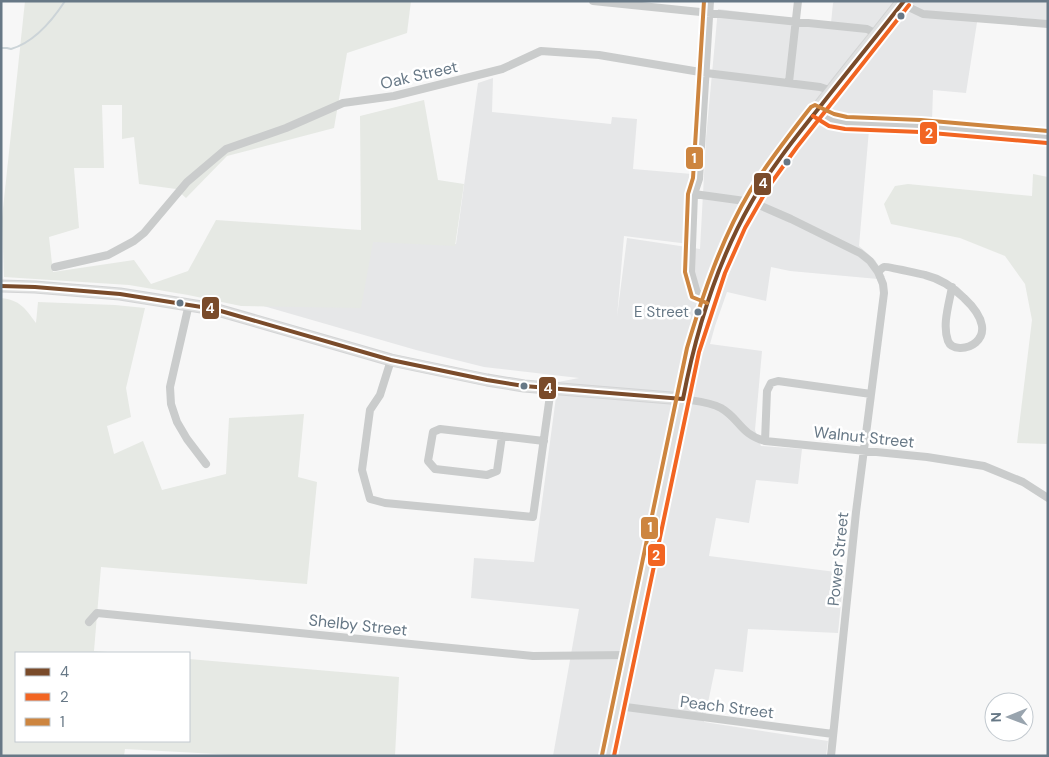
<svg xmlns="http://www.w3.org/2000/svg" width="1049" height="757" font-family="'DM Sans',sans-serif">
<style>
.built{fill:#e6e7e8}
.green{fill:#e6e9e4}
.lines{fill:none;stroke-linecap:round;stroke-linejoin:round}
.stream{stroke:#ccd4d8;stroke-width:2}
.primary-casing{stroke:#d3d4d5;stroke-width:13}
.highway-casing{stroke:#d3d4d4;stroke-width:16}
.street{stroke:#cacccc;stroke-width:8}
.primary{stroke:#dfe0e0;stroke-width:11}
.highway{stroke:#dfe0e0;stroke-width:14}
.bus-1-casing{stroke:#fff;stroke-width:8}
.bus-2-casing{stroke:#fff;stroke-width:8}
.bus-3-casing{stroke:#fff;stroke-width:8}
.bus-1{stroke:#7a4b2a;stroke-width:4}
.bus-2{stroke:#f26522;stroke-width:4}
.bus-3{stroke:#cd853f;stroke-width:4}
.bus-dot{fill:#677886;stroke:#fff;stroke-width:2}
.labels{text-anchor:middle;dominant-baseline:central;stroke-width:5;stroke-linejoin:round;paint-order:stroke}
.bus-label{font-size:15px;fill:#677886;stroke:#fff;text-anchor:end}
.street-label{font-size:16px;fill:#677886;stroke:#fff}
.line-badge{stroke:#fff;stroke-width:2}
.badge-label{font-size:14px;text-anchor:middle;font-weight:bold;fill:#fff}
</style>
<rect width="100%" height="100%" fill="#f7f7f7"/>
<path class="built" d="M 835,1 L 1048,1 L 1048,20 L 978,16 L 966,93 L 933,90 L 932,121 L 870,118 L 859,246 L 875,260 L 885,277 L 878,279 L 790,271 L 771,267 L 766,301 L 727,292 L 715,326 L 710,344 L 762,351 L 755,430 L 761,446 L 802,449 L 798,484 L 756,480 L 749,523 L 716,518 L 709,556 L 844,573 L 838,633 L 748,629 L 743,672 L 715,669 L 704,722 L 828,741 L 826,756 L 553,756 L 579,609 L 471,598 L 474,558 L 534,562 L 558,382 L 579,378 L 484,367 L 416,350 L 260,305 L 266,227 L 456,244 L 478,83 L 493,78 L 492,112 L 611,124 L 612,117 L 637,119 L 633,169 L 692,174 L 689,244 L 624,236 L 617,317 L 627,238 L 700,249 L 706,138 L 718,9 L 831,23 L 833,3 Z"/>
<path class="green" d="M 25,1 L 411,1 L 407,33 L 347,53 L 334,128 L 227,156 L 186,198 L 176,189 L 139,184 L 134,137 L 122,139 L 122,105 L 102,105 L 104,168 L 74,168 L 79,228 L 49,237 L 53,272 L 134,260 L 151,284 L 188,271 L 216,220 L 361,230 L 360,116 L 424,100 L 438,180 L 464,184 L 455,246 L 373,242 L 361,308 L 241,306 L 188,295 L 129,285 L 4,277 L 2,218 Z
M 1033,174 L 1048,177 L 1048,444 L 1017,443 L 1032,320 L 1025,284 L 1005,256 L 960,238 L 891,224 L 884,204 L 895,186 L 908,184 L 1032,196 Z
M 1,298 C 20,300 25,308 36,323 L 38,302 L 115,305 L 145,308 L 126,388 L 131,417 L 107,426 L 114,454 L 143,441 L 162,490 L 226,474 L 229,418 L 304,414 L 298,477 L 317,482 L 307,584 L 101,567 L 94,651 L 123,653 L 16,653 L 16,741 L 189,741 L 189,659 L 399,677 L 395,756 L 253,756 L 125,749 L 124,756 L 1,756 Z"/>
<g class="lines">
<path class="stream" d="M 1,48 L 7,48 L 11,49 C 35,42 52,21 65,1"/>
<defs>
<path id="primary" d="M 1,286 L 35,287 L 120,294 L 214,309 L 391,360 L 487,380 L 524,386 L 683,399"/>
<path id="highway" d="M 608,756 L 693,350 C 705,307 719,265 739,225 C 758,186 785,152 812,118 C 842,78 874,40 904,1"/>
</defs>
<use href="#primary" class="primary-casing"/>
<use href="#highway" class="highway-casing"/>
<path class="street" d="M 593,1 L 867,29 L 877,34
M 902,4 L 923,14 L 1048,24
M 789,82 L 798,1
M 816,111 L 832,120 L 846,123 L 920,126 L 1048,137
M 694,194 L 752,202 L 791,219 L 860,253 L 870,261 L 878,272 L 883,284 L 884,293 L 856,512 L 831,756
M 55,267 L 108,255 L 134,241 L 144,233 L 187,182 L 226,149 L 286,128 L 343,103 L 394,96 L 502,69 L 541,51 L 599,55 L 706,73 L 820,87 L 832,91
M 878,272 C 880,270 882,268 884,267 C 887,266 919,274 925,275 C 941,279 953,287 964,298 C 1010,341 955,359 948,341 C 942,325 949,304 952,287
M 709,297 L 697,293 L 691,272 L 694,194 L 699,179 L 710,1
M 189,304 L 170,387 L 171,404 L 177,422 L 187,439 L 206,464
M 391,360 L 380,395 L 370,410 L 362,470 L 370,499 L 385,503 L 533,517 L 551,388
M 683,399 C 695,401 710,402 721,408 C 740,419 740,434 765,441 L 927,457 L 984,466 L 1023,482 L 1048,498
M 502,436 L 497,471 L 487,475 L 435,469 L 428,461 L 433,432 L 440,429 L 544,441
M 765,441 L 767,391 L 771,383 L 778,381 L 871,394
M 89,622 L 97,613 L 533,656 L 628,655
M 618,706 L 833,734"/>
<use href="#primary" class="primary"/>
<use href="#highway" class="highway"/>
<defs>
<path id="bus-1" d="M 1,286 L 35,287 L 120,294 L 214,309 L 391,360 L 487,380 L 524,386 L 683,399
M 683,399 C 696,331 716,264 751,203 C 770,169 795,138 819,108 C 847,72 876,37 904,1"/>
<path id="bus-2" d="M 813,116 L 829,126 L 845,129 L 920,132 L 1047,143
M 614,756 L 699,352 L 725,273 L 745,228 L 769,186 L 797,147 L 909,5"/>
<path id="bus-3" d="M 704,1 L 693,178 L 688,194 L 685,272 L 692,297 L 707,303
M 602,755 L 687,348 C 703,294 721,240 750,191 C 768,162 790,134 811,107 L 815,105 L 834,114 L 847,117 L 921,120 L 1048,131"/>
</defs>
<use href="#bus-1" class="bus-1-casing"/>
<use href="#bus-2" class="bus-2-casing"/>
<use href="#bus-3" class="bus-3-casing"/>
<use href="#bus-1" class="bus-1"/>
<use href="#bus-2" class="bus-2"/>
<use href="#bus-3" class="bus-3"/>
</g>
<g class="bus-dot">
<circle cx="901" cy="16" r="4.5"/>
<circle cx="787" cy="162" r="4.5"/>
<circle cx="180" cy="303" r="4.5"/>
<circle cx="698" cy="312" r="4.5"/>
<circle cx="524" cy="386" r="4.5"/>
</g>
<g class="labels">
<g class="bus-label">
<text x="689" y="312">E Street</text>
</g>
<g class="street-label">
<text transform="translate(419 75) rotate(-13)">Oak Street</text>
<text transform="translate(864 437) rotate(6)">Walnut Street</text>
<text transform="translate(838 559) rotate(-84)">Power Street</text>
<text transform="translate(358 625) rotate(6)">Shelby Street</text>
<text transform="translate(727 707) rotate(7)">Peach Street</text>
</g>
</g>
<g class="line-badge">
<rect x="919" y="121" width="19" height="24" rx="5" fill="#f26522"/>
<rect x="685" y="146" width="19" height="24" rx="5" fill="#cd853f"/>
<rect x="753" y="172" width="19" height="24" rx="5" fill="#7a4b2a"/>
<rect x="201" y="296" width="19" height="24" rx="5" fill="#7a4b2a"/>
<rect x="538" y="376" width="19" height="24" rx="5" fill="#7a4b2a"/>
<rect x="640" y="516" width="19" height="24" rx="5" fill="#cd853f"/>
<rect x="647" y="543" width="19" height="24" rx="5" fill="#f26522"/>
</g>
<g class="badge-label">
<text x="929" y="138">2</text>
<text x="694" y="163">1</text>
<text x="763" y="188">4</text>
<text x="210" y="313">4</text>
<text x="548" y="393">4</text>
<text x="650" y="532">1</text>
<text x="656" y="560">2</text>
</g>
<rect width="1049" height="757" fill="none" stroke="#677886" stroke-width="5"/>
<rect x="15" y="652" width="175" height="90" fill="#ffffff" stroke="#c2c9cf"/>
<rect x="25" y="668" width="25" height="8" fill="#7a4b2a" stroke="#c2c9cf"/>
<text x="60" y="677" font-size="15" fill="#677886">4</text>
<rect x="25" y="693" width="25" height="8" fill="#f26522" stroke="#c2c9cf"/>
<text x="60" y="702" font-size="15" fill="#677886">2</text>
<rect x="25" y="718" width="25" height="8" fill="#cd853f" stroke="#c2c9cf"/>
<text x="60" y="727" font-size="15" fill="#677886">1</text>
<g transform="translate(1009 717) rotate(269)"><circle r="24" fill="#ffffff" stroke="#c2c9cf"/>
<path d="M0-4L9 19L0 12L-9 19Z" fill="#99a4ae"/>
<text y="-8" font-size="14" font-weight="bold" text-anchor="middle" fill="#677886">N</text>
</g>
</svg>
